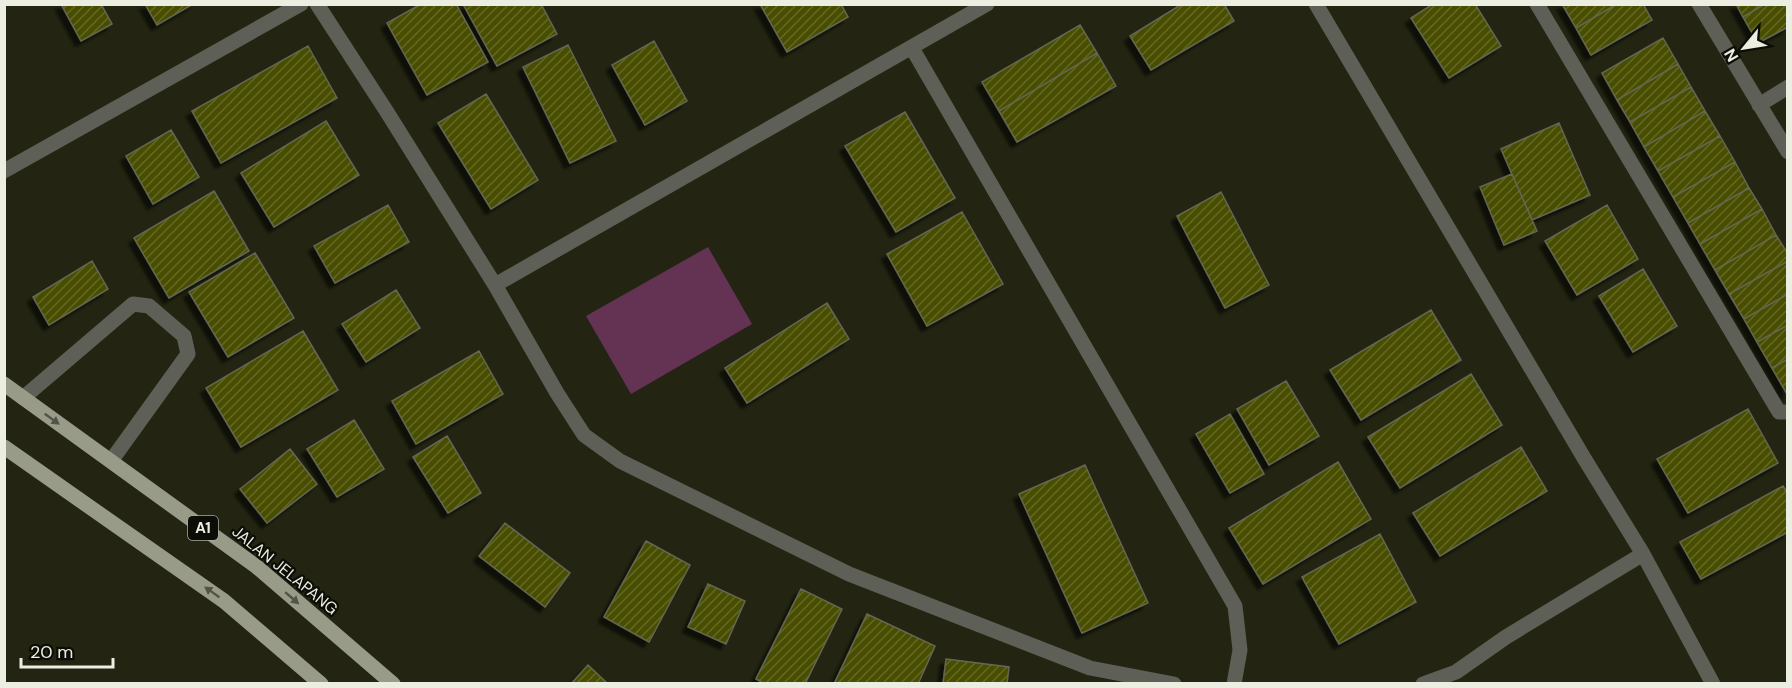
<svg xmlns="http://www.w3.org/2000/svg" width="1792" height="688" font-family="'DM Sans',sans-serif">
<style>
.green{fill:#643253}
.building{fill:url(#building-hatch);stroke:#646752;stroke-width:1.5;filter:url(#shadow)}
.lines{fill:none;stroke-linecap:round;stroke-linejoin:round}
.lane{stroke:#5e5f56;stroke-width:15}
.street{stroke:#5e5f56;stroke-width:15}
.primary{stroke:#999b89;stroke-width:15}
.oneway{fill:#525448}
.labels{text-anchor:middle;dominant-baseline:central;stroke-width:4.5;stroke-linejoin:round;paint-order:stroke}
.shield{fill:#0c0d06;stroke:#a9aaa0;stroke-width:1.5}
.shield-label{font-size:15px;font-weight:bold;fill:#eceee2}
.street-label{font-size:16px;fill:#eceee2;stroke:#0c0d06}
</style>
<defs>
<pattern id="building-hatch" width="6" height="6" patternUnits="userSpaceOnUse" patternTransform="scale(1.5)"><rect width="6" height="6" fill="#494d00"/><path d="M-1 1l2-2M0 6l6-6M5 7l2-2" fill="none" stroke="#636725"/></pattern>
<filter id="shadow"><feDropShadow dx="-5.5" dy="5.5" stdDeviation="1.5" flood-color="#0009"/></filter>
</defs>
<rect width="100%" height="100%" fill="#232512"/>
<path class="green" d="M 708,247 L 752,324 L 631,394 L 586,316 Z"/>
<path class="building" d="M 61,4 L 101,4 L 112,24 L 81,41 Z
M 145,4 L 193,4 L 157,25 Z
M 421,4 L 456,4 L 488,62 L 427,95 L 387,23 Z
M 463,4 L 541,4 L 557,34 L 497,66 Z
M 760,4 L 841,4 L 848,17 L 787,52 Z
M 1182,4 L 1224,4 L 1234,21 L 1151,70 L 1130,36 Z
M 1433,4 L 1475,4 L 1501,46 L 1449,78 L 1411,18 Z
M 1562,4 L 1617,4 L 1576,28 Z
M 1617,4 L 1643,4 L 1652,20 L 1591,55 L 1576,28 Z
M 1736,4 L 1765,4 L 1743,17 Z
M 1765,4 L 1788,4 L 1788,27 L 1758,43 L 1743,17 Z
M 1080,25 L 1097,53 L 999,111 L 982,82 Z
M 1663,38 L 1678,64 L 1617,100 L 1602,73 Z
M 654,41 L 687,101 L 645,125 L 612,65 Z
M 568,45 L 616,141 L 570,163 L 523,67 Z
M 308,46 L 337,98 L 221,163 L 192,111 Z
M 1097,53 L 1116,86 L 1017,142 L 999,111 Z
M 1678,64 L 1691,87 L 1630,122 L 1617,100 Z
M 1691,87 L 1705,111 L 1644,147 L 1630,122 Z
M 486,94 L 538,180 L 491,209 L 438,123 Z
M 1705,111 L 1720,136 L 1658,171 L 1644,147 Z
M 905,112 L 955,198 L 896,232 L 845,146 Z
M 326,121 L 359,175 L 274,227 L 241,173 Z
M 1559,123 L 1590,195 L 1532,220 L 1501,149 Z
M 171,130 L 199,177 L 153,204 L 126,156 Z
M 1720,136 L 1735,162 L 1673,197 L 1658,171 Z
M 1735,162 L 1749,188 L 1688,223 L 1673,197 Z
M 1512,174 L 1537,231 L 1504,245 L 1480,187 Z
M 1749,188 L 1762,209 L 1700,244 L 1688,223 Z
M 214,191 L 249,251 L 169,298 L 134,238 Z
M 1221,192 L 1269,285 L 1225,308 L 1177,216 Z
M 388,205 L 409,242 L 335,283 L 314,246 Z
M 1607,205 L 1638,259 L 1577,295 L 1545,241 Z
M 1762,209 L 1776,235 L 1715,270 L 1700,244 Z
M 962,212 L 1003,284 L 927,326 L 887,254 Z
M 1776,235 L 1788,254 L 1788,261 L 1729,294 L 1715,270 Z
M 255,253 L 294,318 L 228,357 L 189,292 Z
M 92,261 L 108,289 L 49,325 L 33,297 Z
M 1788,261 L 1788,294 L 1744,319 L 1729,294 Z
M 1643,269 L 1677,326 L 1633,352 L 1599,296 Z
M 396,290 L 420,328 L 366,362 L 342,324 Z
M 1788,294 L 1788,325 L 1757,342 L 1744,319 Z
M 827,303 L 849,339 L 747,403 L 725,368 Z
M 1431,310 L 1461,360 L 1361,420 L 1330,370 Z
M 1788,325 L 1788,359 L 1772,368 L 1757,342 Z
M 303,331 L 338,390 L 241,447 L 206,388 Z
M 479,351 L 503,394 L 416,444 L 392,401 Z
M 1788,359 L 1788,394 L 1787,394 L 1772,368 Z
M 1471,374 L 1502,425 L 1400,488 L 1368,437 Z
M 1286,381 L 1319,436 L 1269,465 L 1237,409 Z
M 1748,409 L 1778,463 L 1688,513 L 1657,459 Z
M 1230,414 L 1264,474 L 1230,493 L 1196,434 Z
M 354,420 L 384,469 L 337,497 L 307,449 Z
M 447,436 L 481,493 L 448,513 L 413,457 Z
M 1521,447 L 1547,491 L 1440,556 L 1413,513 Z
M 290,449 L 317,484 L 267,523 L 240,489 Z
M 1338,462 L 1371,519 L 1263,584 L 1229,528 Z
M 1085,465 L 1148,603 L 1082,633 L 1019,494 Z
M 1783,486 L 1788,494 L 1788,532 L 1701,579 L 1680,542 Z
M 505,523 L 570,573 L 545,607 L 479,556 Z
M 1380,534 L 1416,602 L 1339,644 L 1302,577 Z
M 646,541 L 690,565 L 649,642 L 604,617 Z
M 708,584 L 745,601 L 726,644 L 688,627 Z
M 801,589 L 842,609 L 805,684 L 765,684 L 756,679 Z
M 867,614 L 935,646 L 918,684 L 834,684 Z
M 946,659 L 1009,667 L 1007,684 L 943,684 Z
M 588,665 L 608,684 L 571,684 Z"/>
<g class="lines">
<path class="lane" d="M 1537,4 L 1779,412 L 1788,412"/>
<path class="street" d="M 317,4 L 387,112 L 495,285 L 557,393 L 584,435 L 620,461 L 849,574 L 1090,668 L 1174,684
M 1316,4 L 1584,458 L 1643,554 L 1713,684
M 1699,4 L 1788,152
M 912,48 L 1235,606 L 1240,650 L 1234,684
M 1759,105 L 1788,87
M 4,171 L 301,4
M 495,285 L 987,4
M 23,398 L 133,304 L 149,306 L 184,336 L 188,354 L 111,461
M 1423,684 L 1456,672 L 1506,637 L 1643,554"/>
<path class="primary" d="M 4,384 L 257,567 L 393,684
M 4,447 L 224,601 L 321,684"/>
</g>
<defs><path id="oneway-solid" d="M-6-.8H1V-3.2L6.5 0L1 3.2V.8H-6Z" transform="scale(1.5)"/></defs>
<g class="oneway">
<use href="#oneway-solid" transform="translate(52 419) rotate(36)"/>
<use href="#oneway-solid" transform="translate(212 592) rotate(-145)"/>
<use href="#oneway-solid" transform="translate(292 598) rotate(41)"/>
</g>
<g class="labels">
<rect class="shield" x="188" y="516" width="30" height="24" rx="4.5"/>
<g class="shield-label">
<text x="203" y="528">A1</text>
</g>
<g class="street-label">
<text transform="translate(285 570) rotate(39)">JALAN JELAPANG</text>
</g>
</g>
<rect width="1792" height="688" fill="none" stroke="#eceee2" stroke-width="12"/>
<g transform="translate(1744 48) rotate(240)" stroke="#0c0d06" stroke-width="4.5" paint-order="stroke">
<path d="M0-4.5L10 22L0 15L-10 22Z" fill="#eceee2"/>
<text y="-9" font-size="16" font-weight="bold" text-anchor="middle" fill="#eceee2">N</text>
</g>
<path d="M21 658v9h92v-9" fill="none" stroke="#eceee2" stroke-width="3"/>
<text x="30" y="658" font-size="18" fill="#eceee2" stroke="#0c0d06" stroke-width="4.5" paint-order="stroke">20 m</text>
</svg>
